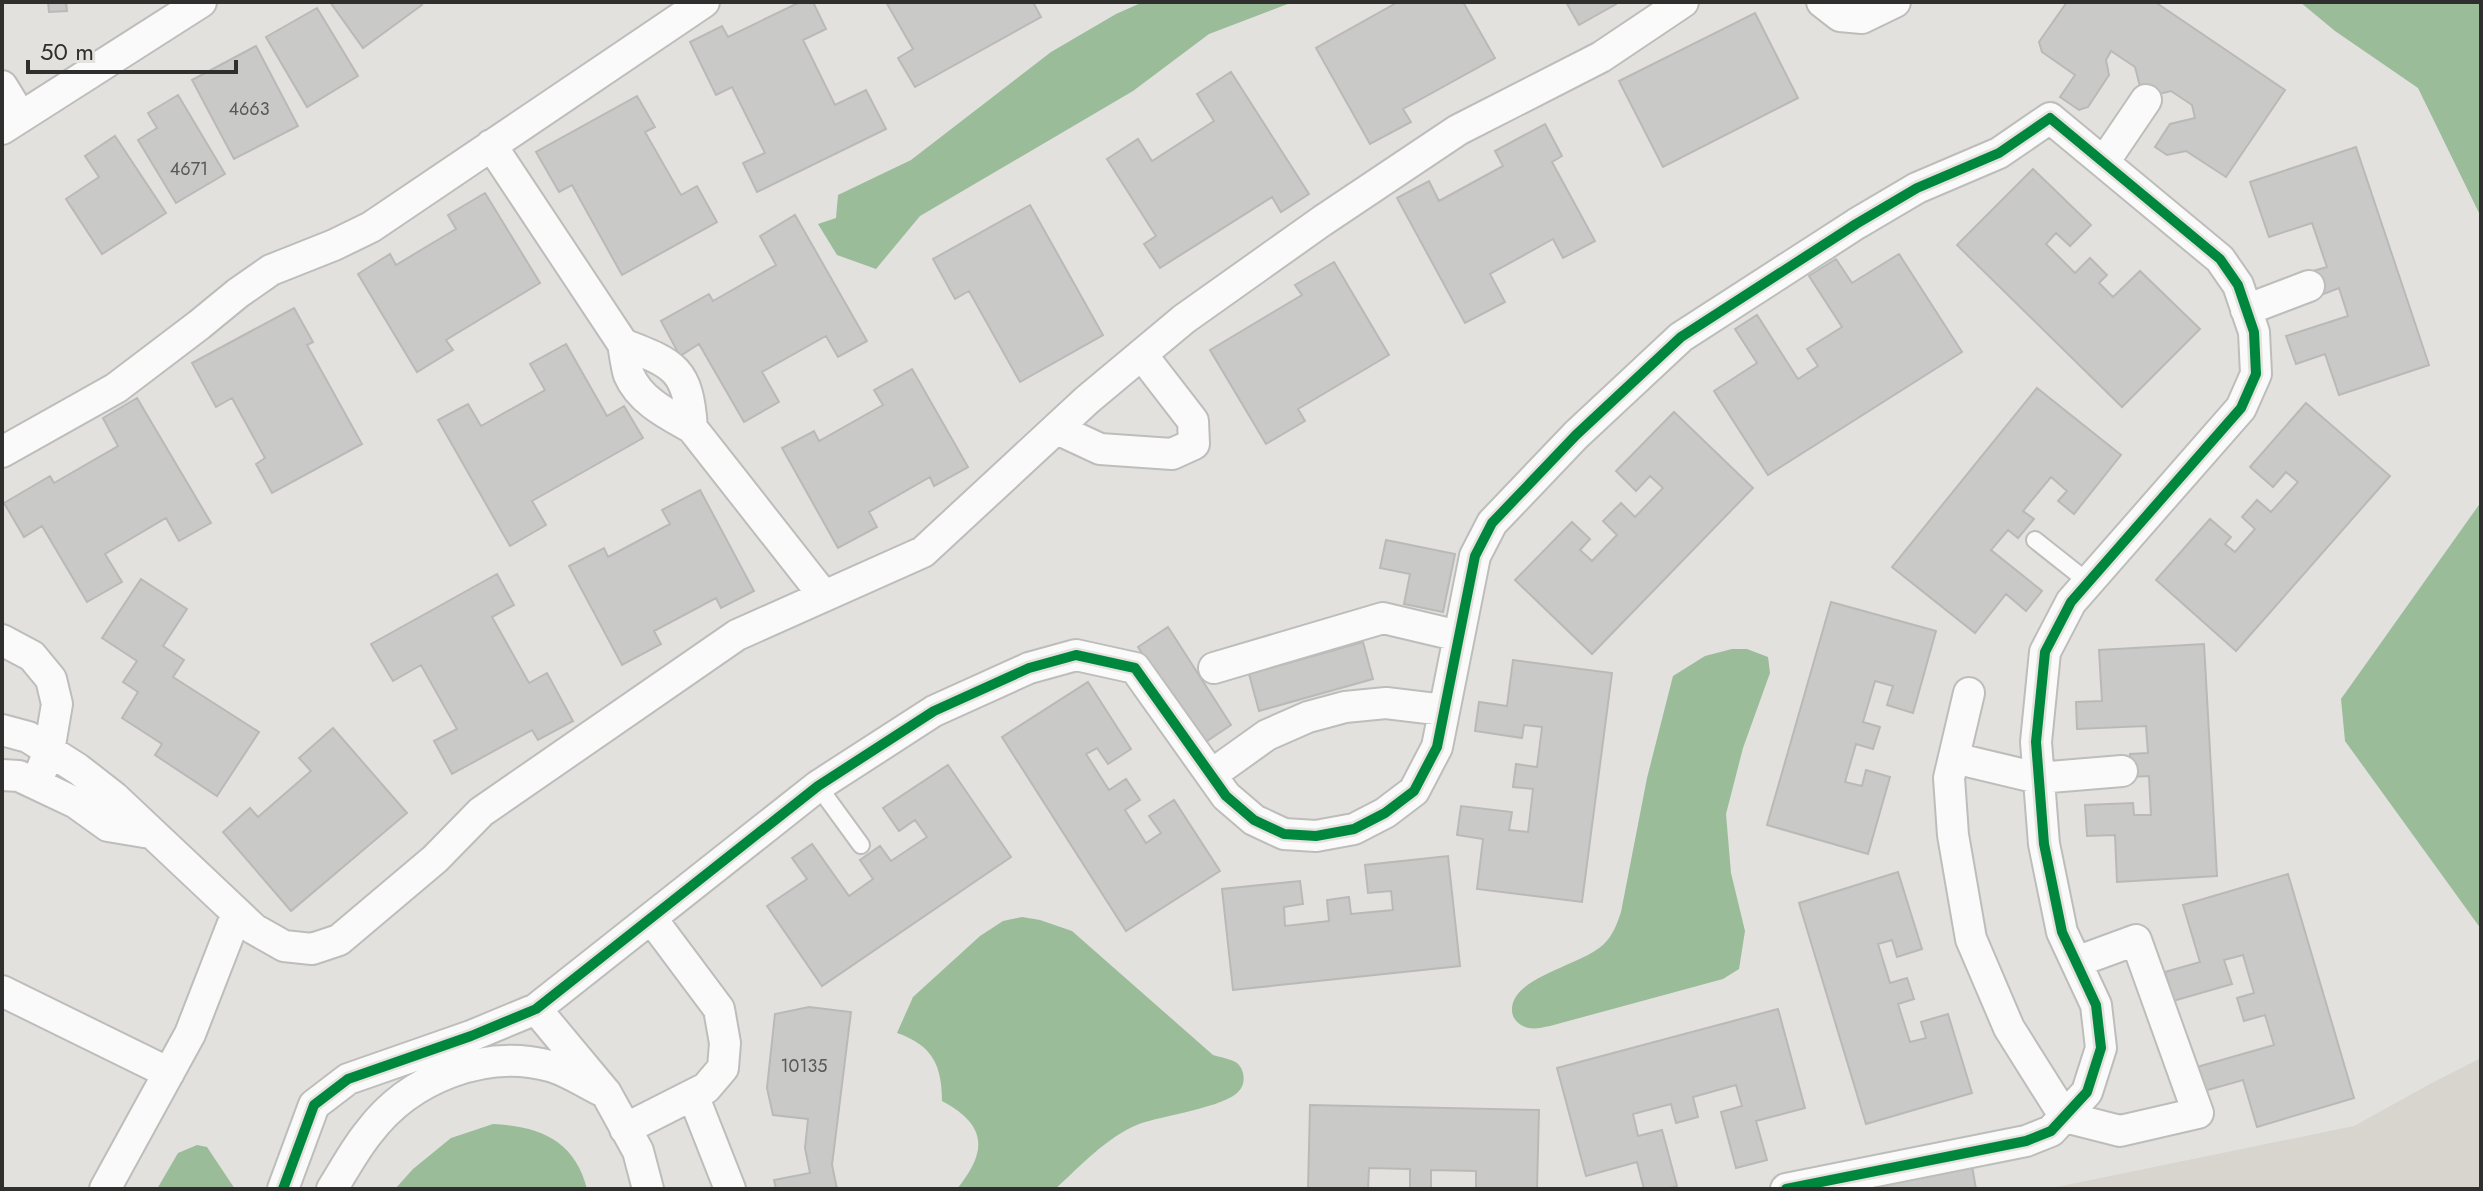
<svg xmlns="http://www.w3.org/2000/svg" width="2483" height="1191" font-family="Jost,sans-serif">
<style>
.built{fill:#d7d5cd}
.water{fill:#9abc99}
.building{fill:#c9c9c7;stroke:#bab9b8;stroke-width:2}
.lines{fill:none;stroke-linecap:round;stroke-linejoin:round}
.service-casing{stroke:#bdbdbb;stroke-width:20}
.minor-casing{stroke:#bdbdbb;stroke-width:34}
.service{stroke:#fbfafa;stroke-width:16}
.minor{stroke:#fbfafa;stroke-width:30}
.cycleway-casing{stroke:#e3e2dd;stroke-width:15}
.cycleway{stroke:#00873e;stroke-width:10}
.labels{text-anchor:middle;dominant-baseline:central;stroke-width:7;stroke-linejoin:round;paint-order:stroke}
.number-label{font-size:18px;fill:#585856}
</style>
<rect width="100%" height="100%" fill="#e2e1de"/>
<path class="built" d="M 2481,1058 L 2481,1189 L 2047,1189 L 2354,1126 L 2430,1084 Z"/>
<path class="water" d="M 1143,2 L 1293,2 L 1209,34 L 1133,91 L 920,216 L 876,269 L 837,255 L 818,224 L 836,218 L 838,195 L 911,160 L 1051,52 L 1116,14 Z
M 2300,2 L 2481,2 L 2481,217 L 2418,88 L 2335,31 Z
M 2481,502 L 2481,929 L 2345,741 L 2341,699 Z
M 1732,649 L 1747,649 L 1768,657 L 1770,673 L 1743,748 L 1726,814 L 1731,873 L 1745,931 L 1739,969 L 1723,979 L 1550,1026 C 1539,1028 1531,1031 1521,1025 C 1515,1021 1512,1016 1512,1010 C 1511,977 1583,965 1604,944 C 1613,935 1617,924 1621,912 L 1647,778 L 1673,676 L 1705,656 Z
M 1022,917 L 1040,920 L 1072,931 L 1213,1055 C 1219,1057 1231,1059 1237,1063 C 1245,1070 1246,1084 1239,1091 C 1226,1107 1161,1116 1139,1124 C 1105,1138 1081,1166 1055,1189 L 957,1189 C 988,1151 987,1125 942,1101 C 942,1065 932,1045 897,1033 L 913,997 L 980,936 L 1003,921 Z
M 493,1124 C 539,1126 575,1140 587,1189 L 395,1189 L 413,1169 L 451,1138 Z
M 197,1145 L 207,1147 L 235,1189 L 157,1189 L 178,1153 Z"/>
<path class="building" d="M 48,2 L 66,2 L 67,11 L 49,12 Z
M 330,2 L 419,2 L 422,5 L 363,48 Z
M 800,2 L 813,2 L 826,29 L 803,40 L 835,105 L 866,90 L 886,129 L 757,192 L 743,163 L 765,153 L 732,87 L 716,95 L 690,42 L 722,26 L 728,37 Z
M 886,2 L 1033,2 L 1041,17 L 915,87 L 898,58 L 913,49 Z
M 1398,2 L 1463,2 L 1495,58 L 1403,109 L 1411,122 L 1370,144 L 1316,48 Z
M 1566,2 L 1615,2 L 1616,4 L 1579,25 Z
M 2067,2 L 2155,2 L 2285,90 L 2226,177 L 2186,151 L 2167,155 L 2155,147 L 2170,124 L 2195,118 L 2192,105 L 2171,91 L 2143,98 L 2135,67 L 2111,51 L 2106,60 L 2109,75 L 2088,107 L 2079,110 L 2060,97 L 2075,75 L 2042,52 L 2039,42 Z
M 317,8 L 358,76 L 307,107 L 266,37 Z
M 1755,13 L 1798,98 L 1663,167 L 1619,81 Z
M 256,46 L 298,126 L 234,159 L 192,80 Z
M 1231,72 L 1309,194 L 1281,212 L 1272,197 L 1160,268 L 1144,244 L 1156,236 L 1107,159 L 1138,139 L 1152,161 L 1214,121 L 1197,94 Z
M 178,95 L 225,174 L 176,203 L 138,140 L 157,128 L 148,113 Z
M 637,96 L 655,127 L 645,132 L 681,195 L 697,186 L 717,222 L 622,275 L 572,185 L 559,192 L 536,152 Z
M 1545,124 L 1562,156 L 1552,162 L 1595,241 L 1563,258 L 1553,239 L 1490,274 L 1505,302 L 1465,323 L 1397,198 L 1429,181 L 1439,201 L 1503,166 L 1495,151 Z
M 115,136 L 166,213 L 102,254 L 66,199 L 99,177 L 85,156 Z
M 2356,147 L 2429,365 L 2339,395 L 2325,354 L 2296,364 L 2286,336 L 2348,316 L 2339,288 L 2321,295 L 2313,271 L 2327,267 L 2312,223 L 2269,237 L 2250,182 Z
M 2033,169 L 2091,225 L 2070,246 L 2056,233 L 2046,244 L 2075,273 L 2090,258 L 2107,275 L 2099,283 L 2113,297 L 2140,271 L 2200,329 L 2122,407 L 1957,245 Z
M 485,193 L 540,283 L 446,340 L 453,350 L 417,372 L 358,274 L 390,254 L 396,265 L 456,229 L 448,215 Z
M 1030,205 L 1103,335 L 1020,382 L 969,291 L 955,299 L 933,259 Z
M 795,215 L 867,341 L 838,357 L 826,336 L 762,372 L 779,402 L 744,422 L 699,344 L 680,356 L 661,321 L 709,294 L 713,301 L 776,265 L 760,236 Z
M 1899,254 L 1962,352 L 1768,475 L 1714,391 L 1757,363 L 1735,329 L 1757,315 L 1798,379 L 1818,366 L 1807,349 L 1842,327 L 1809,276 L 1836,259 L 1852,283 Z
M 1334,262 L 1389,355 L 1298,409 L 1305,421 L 1266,444 L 1210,350 L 1302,295 L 1295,285 Z
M 294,308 L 313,342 L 307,345 L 362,444 L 272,493 L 256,464 L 265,458 L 232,398 L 216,407 L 192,363 Z
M 566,344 L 607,416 L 624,406 L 643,438 L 532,501 L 546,525 L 510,546 L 438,420 L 468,404 L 481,426 L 545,390 L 530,364 Z
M 912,369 L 968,467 L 934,486 L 930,477 L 869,512 L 877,527 L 838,548 L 782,448 L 814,431 L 819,441 L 883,405 L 874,390 Z
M 2037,388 L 2121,455 L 2074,514 L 2058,501 L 2067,491 L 2051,477 L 2023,511 L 2034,519 L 2018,538 L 2008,530 L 1991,550 L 2042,591 L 2026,611 L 2006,594 L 1975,633 L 1892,567 Z
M 137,398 L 211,523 L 179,541 L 166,518 L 105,554 L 122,582 L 87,602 L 42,526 L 24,537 L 4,503 L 50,476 L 54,483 L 118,446 L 103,418 Z
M 2306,403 L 2390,476 L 2236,651 L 2156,580 L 2210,519 L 2231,537 L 2225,544 L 2235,552 L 2255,529 L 2242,517 L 2257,500 L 2271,512 L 2298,482 L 2286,472 L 2273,487 L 2250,467 Z
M 1674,412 L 1753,488 L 1592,654 L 1515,580 L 1572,522 L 1590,539 L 1580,550 L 1592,561 L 1617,535 L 1603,521 L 1621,503 L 1635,517 L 1663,488 L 1650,476 L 1636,491 L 1616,471 Z
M 700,490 L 754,591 L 721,608 L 716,598 L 654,631 L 661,644 L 622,665 L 569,566 L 604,548 L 608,557 L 670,524 L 662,510 Z
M 1386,540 L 1455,554 L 1443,612 L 1404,604 L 1410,574 L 1380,568 Z
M 497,574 L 514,605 L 492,617 L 529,683 L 547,673 L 573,721 L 538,740 L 532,730 L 452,774 L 434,741 L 457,729 L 421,665 L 393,681 L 371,644 Z
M 141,579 L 187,609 L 163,646 L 184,660 L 173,677 L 259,732 L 217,796 L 155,755 L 162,744 L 122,718 L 138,692 L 123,682 L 137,661 L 102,638 Z
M 1831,602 L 1936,631 L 1913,713 L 1887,705 L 1893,686 L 1875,681 L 1863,722 L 1880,727 L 1873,749 L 1856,744 L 1845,782 L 1862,786 L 1866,770 L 1890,777 L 1868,854 L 1767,825 Z
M 1168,627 L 1231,725 L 1201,745 L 1138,647 Z
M 1363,642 L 1373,679 L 1259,711 L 1249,674 Z
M 2204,644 L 2217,876 L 2117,882 L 2115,835 L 2087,836 L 2085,805 L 2133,803 L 2134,815 L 2151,815 L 2149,776 L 2131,777 L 2130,754 L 2148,753 L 2146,726 L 2077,729 L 2076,702 L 2102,701 L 2099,650 Z
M 1513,660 L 1612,673 L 1582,902 L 1477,889 L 1483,839 L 1457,835 L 1461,806 L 1512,812 L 1509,830 L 1528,832 L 1533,789 L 1513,787 L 1516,764 L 1537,767 L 1542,727 L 1524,725 L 1522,738 L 1475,731 L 1479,702 L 1507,706 Z
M 1088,682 L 1131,749 L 1108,764 L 1097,748 L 1086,754 L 1109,790 L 1126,779 L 1140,800 L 1125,810 L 1146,843 L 1161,833 L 1149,816 L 1174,800 L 1220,871 L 1126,931 L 1002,737 Z
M 333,728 L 407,813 L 291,911 L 223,832 L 250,808 L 258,817 L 311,771 L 299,758 Z
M 948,765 L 1011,857 L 822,986 L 767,906 L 807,879 L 792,858 L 812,844 L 849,896 L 873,879 L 860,860 L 880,846 L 891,861 L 927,837 L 915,820 L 899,831 L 883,808 Z
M 1448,856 L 1460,966 L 1233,990 L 1222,889 L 1300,881 L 1303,904 L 1284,907 L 1285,926 L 1329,921 L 1327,900 L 1349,897 L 1351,914 L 1393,910 L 1391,891 L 1368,893 L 1365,865 Z
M 1898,872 L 1922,949 L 1897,957 L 1892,940 L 1878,944 L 1890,983 L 1907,978 L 1914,999 L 1898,1004 L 1910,1042 L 1926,1038 L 1921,1022 L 1948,1014 L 1972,1093 L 1866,1124 L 1799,903 Z
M 2288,874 L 2354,1098 L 2257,1127 L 2243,1080 L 2204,1091 L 2197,1067 L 2274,1045 L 2265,1015 L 2244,1021 L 2237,998 L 2254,993 L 2243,955 L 2224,960 L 2232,984 L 2173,1001 L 2165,972 L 2200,962 L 2183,905 Z
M 809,1007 L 851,1012 L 832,1165 L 837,1189 L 776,1189 L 774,1180 L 810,1173 L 805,1148 L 808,1119 L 773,1115 L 767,1088 L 775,1014 Z
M 1778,1009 L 1805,1108 L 1756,1121 L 1767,1160 L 1736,1168 L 1721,1112 L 1742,1106 L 1736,1085 L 1693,1097 L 1698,1117 L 1676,1123 L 1671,1104 L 1633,1114 L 1638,1136 L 1662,1130 L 1677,1186 L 1666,1189 L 1644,1189 L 1637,1162 L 1586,1176 L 1557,1068 Z
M 1310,1105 L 1539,1110 L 1537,1189 L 1476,1189 L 1476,1171 L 1431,1170 L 1431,1189 L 1410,1189 L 1410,1169 L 1369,1168 L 1368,1189 L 1308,1189 Z
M 1972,1166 L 1976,1189 L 1836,1189 Z"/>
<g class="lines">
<defs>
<path id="service" d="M 2035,540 L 2088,582
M 818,786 L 861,845"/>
<path id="minor" d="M 1822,2 L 1840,16 L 1862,18 L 1895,2
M 2,86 L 21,117
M 2,129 L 201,2
M 491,145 L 623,344 C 625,354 626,366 629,375 C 640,401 669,415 692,428 L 824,596
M 2104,162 L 2146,100
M 2246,310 L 2309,286
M 623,344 C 675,364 688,369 692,428
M 1057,429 L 1100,449 L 1172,454 L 1194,444 L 1193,421 L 1142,355
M 2,452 L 116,388 L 199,325 L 238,293 L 271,270 L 334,245 L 371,227 L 704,2
M 2,640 L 32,656 L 51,679 L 57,704 L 49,751 L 36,784
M 1214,668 L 1383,618 L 1459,636
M 1969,693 L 1949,778 L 1953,835 L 1971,939 L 2009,1028 L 2065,1117 L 2120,1131 L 2198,1113 L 2136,940 L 2076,962
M 2,730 L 28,737 L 78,769 L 114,797 L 254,929 L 284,946 L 312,949 L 339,940 L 435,859 L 481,812 L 737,635 L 923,552 L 1087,400 L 1184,319 L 1322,221 L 1458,130 L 1601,57 L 1683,2
M 1954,758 L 2038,778 L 2122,771
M 2,775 L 19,776 L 36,784 L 76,803 L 108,826 L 150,833
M 1211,775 L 1267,735 L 1308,717 L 1345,707 L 1386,703 L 1444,710
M 2,991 L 169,1073
M 536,1009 L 606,1093 L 638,1151 L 648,1189
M 693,1095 L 730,1189
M 625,1129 L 706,1088 L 723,1068 L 725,1043 L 719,1009 L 651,918
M 105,1189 L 190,1034 L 237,913
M 283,1189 L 314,1105 L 348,1079 L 471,1036 L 536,1009 L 818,786 L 934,711 L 1029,668 L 1076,655 L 1135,668 L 1226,796 L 1254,820 L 1284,834 L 1316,836 L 1354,829 L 1385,813 L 1414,791 L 1437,747 L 1475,556 L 1492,523 L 1576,435 L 1681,337 L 1856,224 L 1917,188 L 1999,153 L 2050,118 L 2220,259 L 2238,285 L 2254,332 L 2256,374 L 2241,408 L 2071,602 L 2045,652 L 2036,742 L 2044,844 L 2062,932 L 2096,1005 L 2101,1048 L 2087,1092 L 2051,1131 L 2026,1141 L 1786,1189
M 332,1189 C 344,1170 355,1149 369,1132 C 409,1079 484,1048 550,1066 C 569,1071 588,1085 606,1093"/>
</defs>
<use href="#service" class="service-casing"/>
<use href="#minor" class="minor-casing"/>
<use href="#service" class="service"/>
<use href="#minor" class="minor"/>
<defs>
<path id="cycleway" d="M 283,1189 L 314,1105 L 348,1079 L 471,1036 L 536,1009 L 818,786 L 934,711 L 1029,668 L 1076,655 L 1135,668 L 1226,796 L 1254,820 L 1284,834 L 1316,836 L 1354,829 L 1385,813 L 1414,791 L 1437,747 L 1475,556 L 1492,523 L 1576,435 L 1681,337 L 1856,224 L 1917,188 L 1999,153 L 2050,118 L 2220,259 L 2238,285 L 2254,332 L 2256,374 L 2241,408 L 2071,602 L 2045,652 L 2036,742 L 2044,844 L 2062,932 L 2096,1005 L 2101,1048 L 2087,1092 L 2051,1131 L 2026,1141 L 1786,1189"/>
</defs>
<use href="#cycleway" class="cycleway-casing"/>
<use href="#cycleway" class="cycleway"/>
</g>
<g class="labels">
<g class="number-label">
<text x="249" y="109">4663</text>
<text x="189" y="169">4671</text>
<text x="804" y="1066">10135</text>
</g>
</g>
<rect width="2483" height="1191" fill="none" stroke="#2f2f2d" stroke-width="8"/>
<path d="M28 60v12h208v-12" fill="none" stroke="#2f2f2d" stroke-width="4"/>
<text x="40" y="60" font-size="24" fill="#2f2f2d" stroke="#e3e2dd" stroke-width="6" paint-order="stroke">50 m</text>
</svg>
